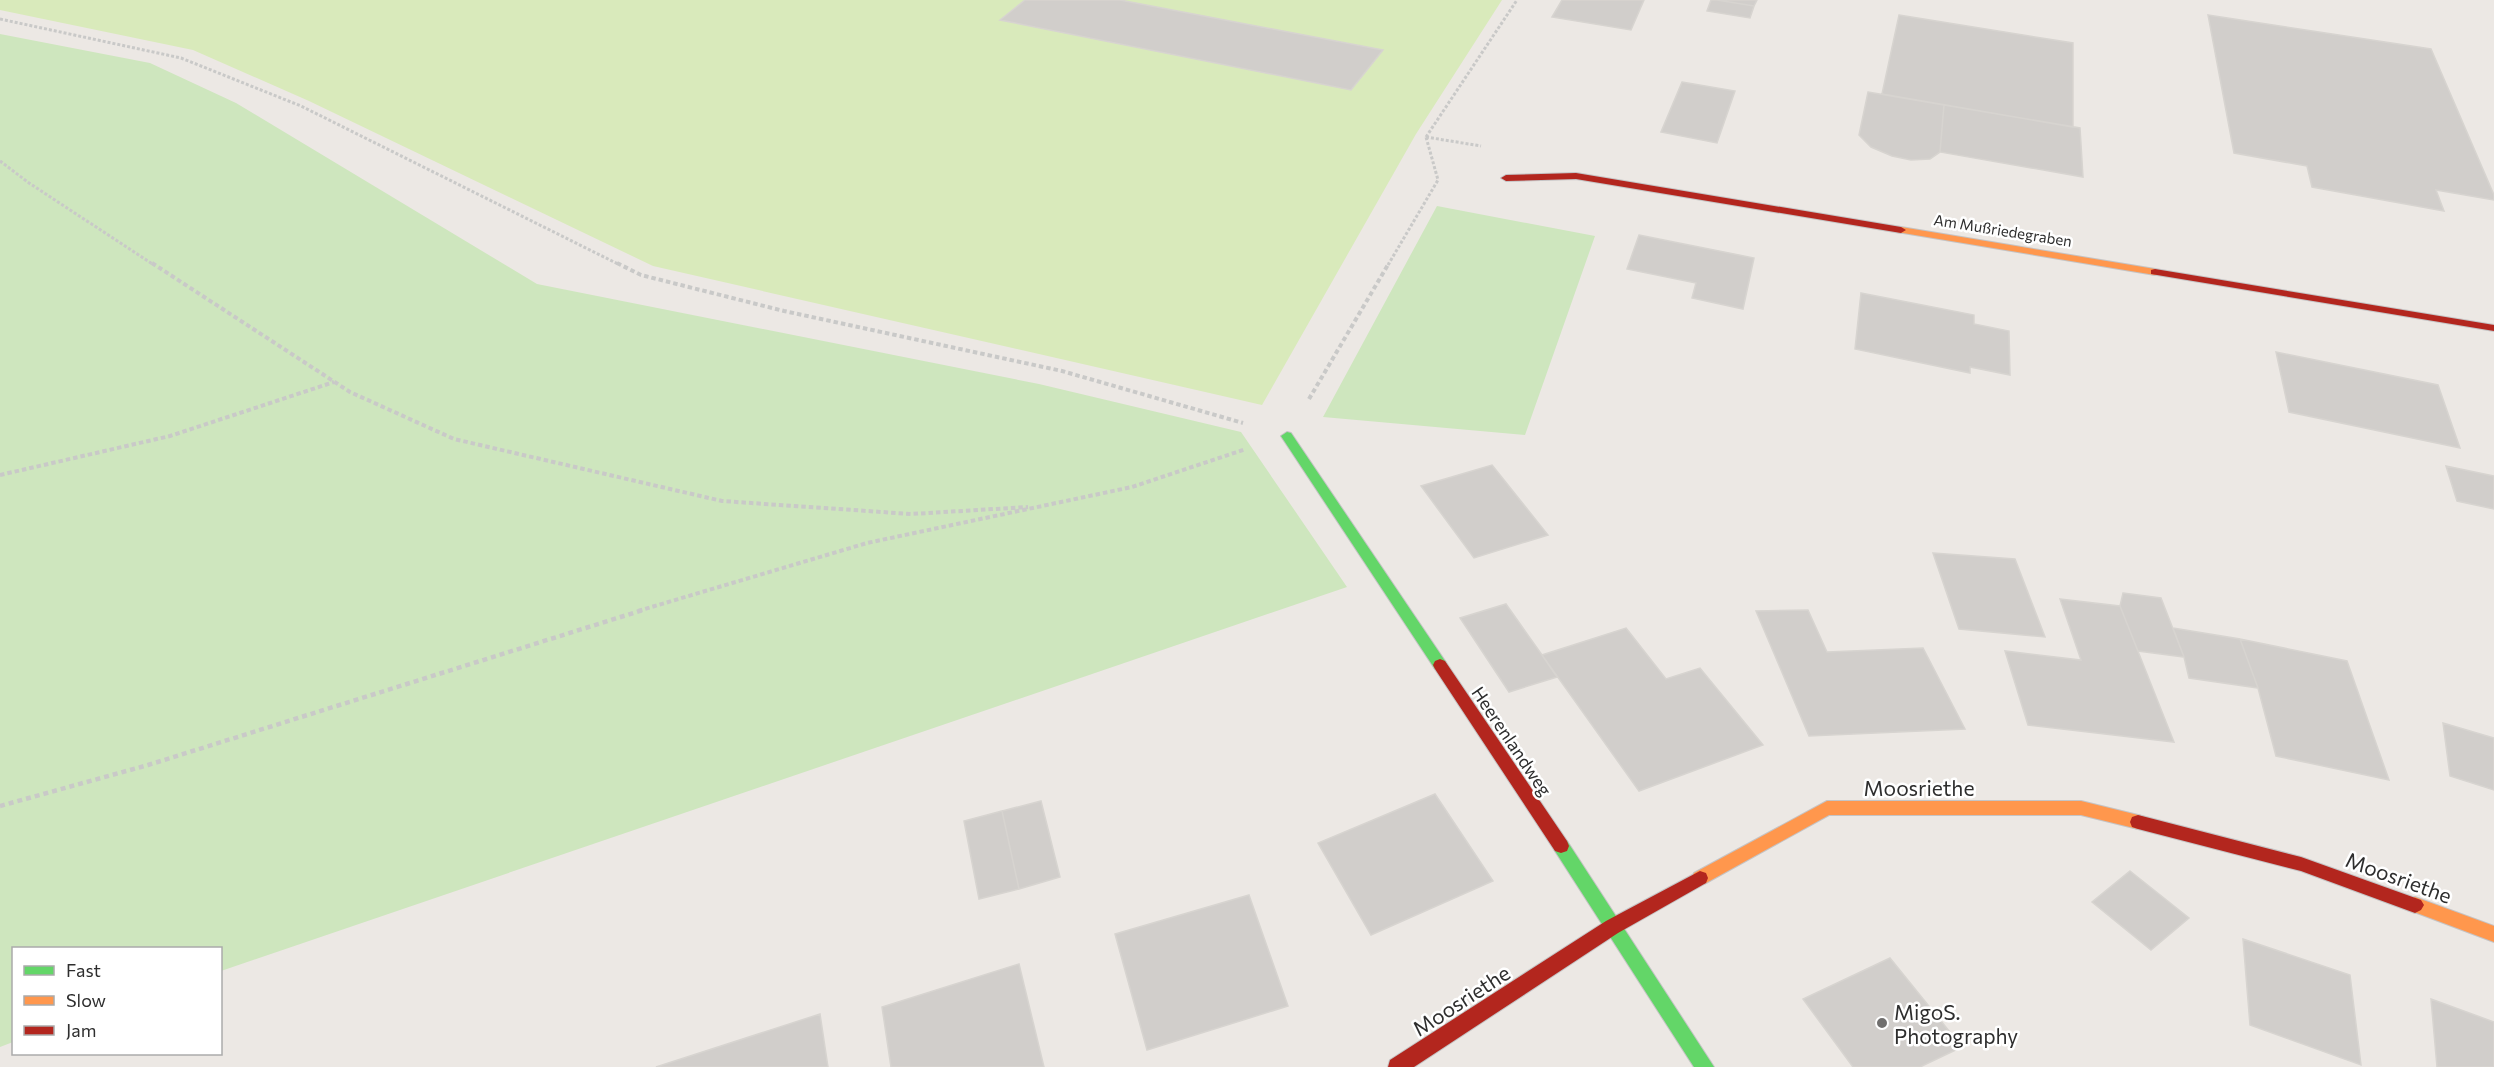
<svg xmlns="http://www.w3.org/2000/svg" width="2494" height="1067" font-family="Commissioner,sans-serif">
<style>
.green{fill:#cee6be}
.pitch{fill:#d9eabb}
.building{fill:#d1cecb;stroke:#d7d4d0;stroke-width:1.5}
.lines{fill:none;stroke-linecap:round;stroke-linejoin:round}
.fast-casing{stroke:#c5c4c5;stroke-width:2}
.slow-casing{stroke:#c5c4c5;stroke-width:2}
.jam-casing{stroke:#c5c4c5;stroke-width:2}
.path-far2{stroke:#c9c9c8;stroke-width:3;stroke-dasharray:3 2;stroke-linecap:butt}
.path-far1{stroke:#c9c9c8;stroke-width:4;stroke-dasharray:4.5 3;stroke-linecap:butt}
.path{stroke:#c9c9c8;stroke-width:4.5;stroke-dasharray:5 4;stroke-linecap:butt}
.fast{fill:#63d668;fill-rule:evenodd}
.slow{fill:#ff974d;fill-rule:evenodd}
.jam{fill:#b3261e;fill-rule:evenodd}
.poi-dot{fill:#706f6e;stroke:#fff;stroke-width:2}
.labels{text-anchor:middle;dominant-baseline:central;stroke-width:5;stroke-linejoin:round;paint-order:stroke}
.far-street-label{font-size:15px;fill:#2e2e2e;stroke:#fff}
.street-label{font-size:18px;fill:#2e2e2e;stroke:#fff}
.near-street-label{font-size:21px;fill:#2e2e2e;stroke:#fff}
.near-poi-label{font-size:21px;fill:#2e2e2e;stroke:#fff;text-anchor:start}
</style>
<rect width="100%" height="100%" fill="#ece8e4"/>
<path class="green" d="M 0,34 L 150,63 L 236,103 L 537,284 L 1039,384 L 1241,432 L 1347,587 L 221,971 L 220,948 L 14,948 L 13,1042 L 0,1047 Z
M 1437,206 L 1595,236 L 1525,435 L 1323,417 Z"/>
<path class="pitch" d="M 0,0 L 1502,0 L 1416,134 L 1262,405 L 653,266 L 309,101 L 193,50 L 0,10 Z"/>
<path class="building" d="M 1025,0 L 1120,0 L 1383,50 L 1351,90 L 1000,20 Z
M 1562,0 L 1644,0 L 1631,30 L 1552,17 Z
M 1711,0 L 1717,0 L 1754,6 L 1750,18 L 1707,11 Z
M 1717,0 L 1757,0 L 1754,6 Z
M 1899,15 L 2073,43 L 2073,127 L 1882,94 Z
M 2208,15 L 2431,49 L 2494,195 L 2494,200 L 2436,190 L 2444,211 L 2312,187 L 2307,166 L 2234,153 Z
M 1682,82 L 1735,91 L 1717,143 L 1661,132 Z
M 1868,92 L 1944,105 L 1940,152 L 1930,159 L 1911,160 L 1892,156 L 1871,147 L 1859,135 Z
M 1944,105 L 2080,128 L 2083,177 L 1940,152 Z
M 1639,235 L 1754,258 L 1743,309 L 1692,298 L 1696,283 L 1627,269 Z
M 1861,293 L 1974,315 L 1974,324 L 2009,331 L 2010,375 L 1970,367 L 1970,373 L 1855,349 Z
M 2276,352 L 2438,385 L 2460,448 L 2289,412 Z
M 1492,465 L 1548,535 L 1474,558 L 1421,486 Z
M 2446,466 L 2494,476 L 2494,509 L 2457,501 Z
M 1933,553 L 2015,559 L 2045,637 L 1959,629 Z
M 2123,593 L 2161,598 L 2184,657 L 2138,651 L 2120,606 Z
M 2060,599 L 2120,606 L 2174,742 L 2028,725 L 2005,651 L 2081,660 Z
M 1506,604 L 1542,655 L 1557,677 L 1509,692 L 1460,618 Z
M 1808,610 L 1827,652 L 1923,648 L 1965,729 L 1809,736 L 1756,611 Z
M 1626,628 L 1666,679 L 1700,668 L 1763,745 L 1639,791 L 1542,655 Z
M 2173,628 L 2240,639 L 2258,688 L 2189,678 L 2184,657 Z
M 2240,639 L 2347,661 L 2389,780 L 2276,756 L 2258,688 Z
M 2443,723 L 2494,738 L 2494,790 L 2450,776 Z
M 1435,794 L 1493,881 L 1371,935 L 1318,843 Z
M 1041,801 L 1060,877 L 1019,889 L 1002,811 Z
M 1002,811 L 1019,889 L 979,899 L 964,821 Z
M 2130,871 L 2189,918 L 2151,950 L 2092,902 Z
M 1249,895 L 1288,1006 L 1147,1050 L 1115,934 Z
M 2243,939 L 2350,975 L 2361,1065 L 2250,1025 Z
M 1890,958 L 1962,1047 L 1920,1067 L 1853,1067 L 1803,999 Z
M 1019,964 L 1044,1067 L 891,1067 L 882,1007 Z
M 2431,999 L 2494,1022 L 2494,1067 L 2437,1067 Z
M 820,1014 L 828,1067 L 656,1067 Z"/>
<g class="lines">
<defs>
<path id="fast" d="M 1287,432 L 1291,433 L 1445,661 L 1447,665 L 1445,669 L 1435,669 L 1281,436 Z
M 1561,839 L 1567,841 L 1714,1067 L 1694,1067 L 1555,851 L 1553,846 L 1555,841 Z"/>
<path id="slow" d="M 1901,227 L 2155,269 L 2160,272 L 2155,275 L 1897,232 L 1897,228 Z
M 1827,801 L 2081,801 L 2138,815 L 2144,817 L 2146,822 L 2144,827 L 2138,829 L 2081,815 L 1829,815 L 1706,883 L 1700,885 L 1694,883 L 1692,878 L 1694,873 Z
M 2415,897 L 2494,926 L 2494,942 L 2409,910 L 2406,905 L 2409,900 Z"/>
<path id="jam" d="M 1576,173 L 1901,227 L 1906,230 L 1901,233 L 1576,179 L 1506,181 L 1501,178 L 1506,175 Z
M 2155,269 L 2494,325 L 2494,331 L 2151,274 L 2151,270 Z
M 1440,659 L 1445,661 L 1567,841 L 1569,846 L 1567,851 L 1561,853 L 1555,851 L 1435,669 L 1433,665 L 1435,661 Z
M 2138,815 L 2301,857 L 2421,900 L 2424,905 L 2421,910 L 2415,913 L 2301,871 L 2138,829 L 2132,827 L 2130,822 L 2132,817 Z
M 1700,871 L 1706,873 L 1708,878 L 1706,883 L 1618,933 L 1414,1067 L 1388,1067 L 1390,1060 L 1606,921 Z"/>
</defs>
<use href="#fast" class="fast-casing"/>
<use href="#slow" class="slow-casing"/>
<use href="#jam" class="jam-casing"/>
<path class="path-far2" d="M 0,19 L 181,58 L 301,106 L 620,265
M 1426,137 L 1517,0
M 1426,137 L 1481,146
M 0,161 L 29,183 L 154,265
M 1388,265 L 1438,180 L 1426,137"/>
<path class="path-far1" d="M 152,263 L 350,392 L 454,439 L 722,501 L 911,514 L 1028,507
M 617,263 L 641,275 L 784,311 L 1062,371 L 1243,423
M 1309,399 L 1389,263
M 0,475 L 170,436 L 334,382
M 638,611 L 867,543 L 1132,487 L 1246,449"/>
<path class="path" d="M 0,806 L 148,765 L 643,610"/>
<use href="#fast" class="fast"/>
<use href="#slow" class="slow"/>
<use href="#jam" class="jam"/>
</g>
<circle class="poi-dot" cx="1882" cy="1023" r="6"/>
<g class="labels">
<g class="far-street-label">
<text transform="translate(2003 230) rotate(9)">Am Mußriedegraben</text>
</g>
<g class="street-label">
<text transform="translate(1512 741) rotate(56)">Heerenlandweg</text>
</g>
<g class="near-street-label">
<text x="1919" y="787">Moosriethe</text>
<text transform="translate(2399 877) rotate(20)">Moosriethe</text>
<text transform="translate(1461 1000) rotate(-33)">Moosriethe</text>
</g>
<g class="near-poi-label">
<text x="1894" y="1011">MigoS.<tspan x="1894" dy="24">Photography</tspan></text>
</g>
</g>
<rect x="12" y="947" width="210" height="108" fill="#ffffff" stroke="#ababab" stroke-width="1.5"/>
<rect x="24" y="966" width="30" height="9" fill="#63d668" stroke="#ababab" stroke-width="1.5"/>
<text x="66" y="977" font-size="18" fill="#2e2e2e">Fast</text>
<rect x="24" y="996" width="30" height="9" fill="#ff974d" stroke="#ababab" stroke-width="1.5"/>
<text x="66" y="1007" font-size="18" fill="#2e2e2e">Slow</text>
<rect x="24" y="1026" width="30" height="9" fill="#b3261e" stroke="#ababab" stroke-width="1.5"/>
<text x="66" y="1037" font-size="18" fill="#2e2e2e">Jam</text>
</svg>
